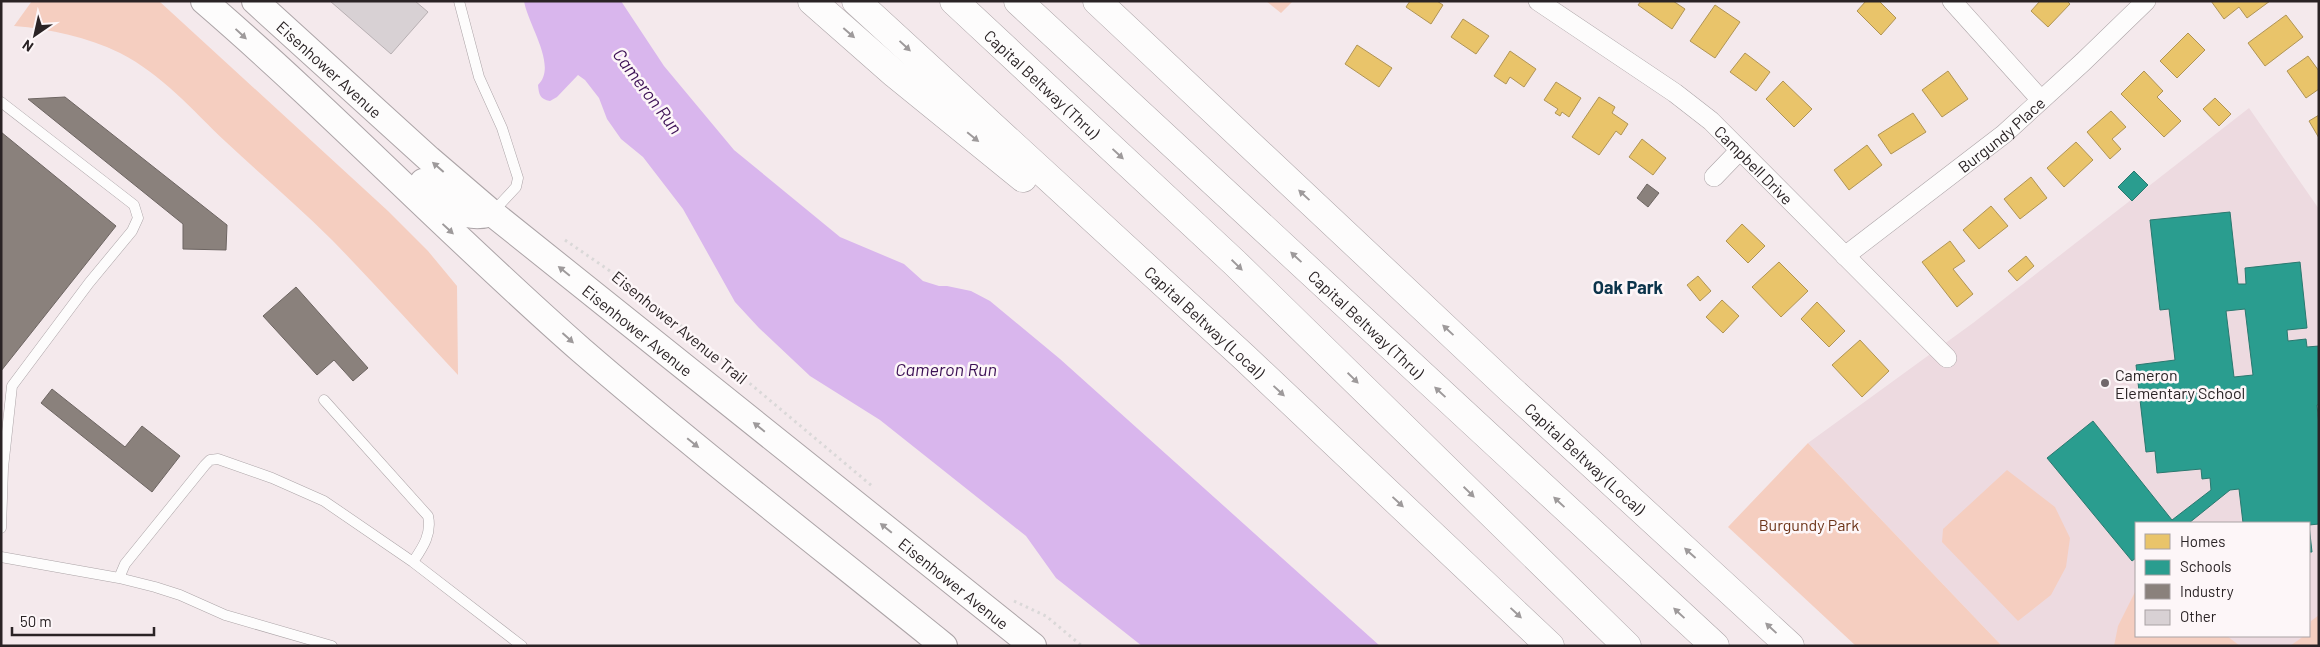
<svg xmlns="http://www.w3.org/2000/svg" width="2320" height="647" font-family="Barlow,sans-serif">
<style>
.built{fill:#eddae0;fill-rule:evenodd}
.green{fill:#f5cec0}
.water{fill:#d9b6ed}
.homes{fill:#e9c46a;stroke:#b09455}
.schools{fill:#2a9d8f;stroke:#2a786f;fill-rule:evenodd}
.industry{fill:#8a817c;stroke:#6d6562}
.building{fill:#d8d1d4;stroke:#b8b0b3}
.lines{fill:none;stroke-linecap:round;stroke-linejoin:round}
.service-casing{stroke:#aca4a7;stroke-width:11}
.minor-casing{stroke:#aca4a7;stroke-width:20}
.secondary-casing{stroke:#aca4a7;stroke-width:28}
.motorway-casing{stroke:#aca4a7;stroke-width:29}
.path{stroke:#dad8d8;stroke-width:3;stroke-dasharray:2.5 4;stroke-linecap:butt}
.service{stroke:#fdfcfc;stroke-width:10}
.minor{stroke:#fdfcfc;stroke-width:19}
.secondary{stroke:#fdfcfc;stroke-width:26}
.motorway{stroke:#fdfcfc;stroke-width:28}
.oneway{fill:#9e9a9b}
.poi-dot{fill:#71686b;stroke:#fdf6f8;stroke-width:2}
.labels{text-anchor:middle;dominant-baseline:central;stroke-width:5;stroke-linejoin:round;paint-order:stroke}
.street-label{font-size:16px;fill:#2a2325;stroke:#fdf6f8}
.poi-label{font-size:16px;fill:#2a2325;stroke:#fdf6f8;text-anchor:start}
.park-label{font-size:16px;fill:#6c3419;stroke:#fdf6f8}
.water-label{font-size:18px;font-style:italic;fill:#3c1055;stroke:#fdf6f8}
.neighbourhood-label{font-size:18px;font-weight:bold;fill:#0c344b;stroke:#fdf6f8}
</style>
<rect width="100%" height="100%" fill="#f4e9ec"/>
<path class="built" d="M 2249,108 L 2319,209 L 2319,646 L 2002,646 L 1808,443 L 1973,323 ZM 2136,523 L 2309,523 L 2309,636 L 2136,636 Z"/>
<path class="green" d="M 32,1 L 159,1 L 388,211 L 428,251 L 457,286 L 458,375 C 416,330 375,284 332,240 C 298,206 261,175 226,142 C 192,110 163,75 120,53 C 87,37 51,29 14,26 Z
M 1266,1 L 1293,1 L 1281,13 Z
M 1808,443 L 2002,646 L 1856,646 L 1728,527 Z
M 2007,470 L 2055,507 L 2070,538 L 2066,567 L 2051,595 L 2018,621 L 1942,542 L 1943,529 Z
M 2136,590 L 2136,636 L 2227,636 L 2240,646 L 2114,646 L 2118,626 Z
M 2319,615 L 2319,646 L 2290,646 L 2304,636 L 2309,636 L 2311,621 Z"/>
<path class="water" d="M 524,1 L 621,1 L 664,66 L 734,150 L 840,237 L 904,264 L 923,281 L 939,286 L 947,286 L 971,291 L 990,301 L 1060,359 L 1380,646 L 1142,646 L 1056,578 L 1026,536 L 880,420 L 810,376 L 759,328 L 735,302 L 683,209 L 643,157 L 621,139 L 607,119 L 599,98 L 585,80 L 578,75 L 557,97 L 550,101 C 540,99 539,95 538,85 C 558,66 528,25 524,1 Z"/>
<path class="homes" d="M 1410,1 L 1437,1 L 1443,5 L 1431,24 L 1406,7 Z
M 1641,1 L 1673,1 L 1685,9 L 1672,29 L 1638,5 Z
M 1866,1 L 1879,1 L 1896,18 L 1881,35 L 1857,11 Z
M 2040,1 L 2067,1 L 2070,4 L 2048,27 L 2031,11 Z
M 2211,1 L 2270,1 L 2247,18 L 2239,7 L 2224,19 Z
M 1715,5 L 1740,22 L 1715,58 L 1690,41 Z
M 2286,15 L 2303,37 L 2265,66 L 2248,43 Z
M 1463,19 L 1489,36 L 1476,54 L 1451,37 Z
M 2188,33 L 2205,50 L 2177,78 L 2160,61 Z
M 1357,45 L 1392,68 L 1379,87 L 1345,64 Z
M 1510,51 L 1536,69 L 1524,87 L 1510,77 L 1506,84 L 1494,76 Z
M 1745,53 L 1770,72 L 1756,91 L 1730,72 Z
M 2308,56 L 2319,71 L 2319,89 L 2306,98 L 2287,71 Z
M 1948,71 L 1968,99 L 1942,117 L 1922,90 Z
M 2144,71 L 2163,91 L 2157,97 L 2181,121 L 2164,137 L 2121,94 Z
M 1783,81 L 1812,109 L 1794,127 L 1766,99 Z
M 1556,82 L 1581,98 L 1569,117 L 1562,112 L 1560,116 L 1555,113 L 1558,109 L 1544,100 Z
M 1599,97 L 1615,107 L 1612,113 L 1628,124 L 1621,135 L 1616,131 L 1599,155 L 1572,137 Z
M 2215,98 L 2231,114 L 2219,126 L 2203,109 Z
M 2111,111 L 2126,127 L 2112,139 L 2121,149 L 2110,159 L 2087,132 Z
M 1913,113 L 1926,132 L 1891,154 L 1878,135 Z
M 2319,115 L 2319,138 L 2309,121 Z
M 1642,139 L 1666,158 L 1653,175 L 1629,157 Z
M 2076,142 L 2093,160 L 2064,187 L 2047,168 Z
M 1867,145 L 1882,165 L 1849,190 L 1834,170 Z
M 2031,177 L 2047,198 L 2020,219 L 2004,199 Z
M 1991,206 L 2008,226 L 1979,249 L 1963,230 Z
M 1742,224 L 1765,246 L 1748,263 L 1726,241 Z
M 1950,241 L 1965,261 L 1953,269 L 1973,294 L 1957,307 L 1922,262 Z
M 2026,256 L 2034,266 L 2017,281 L 2008,271 Z
M 1779,262 L 1808,291 L 1781,317 L 1752,287 Z
M 1698,276 L 1711,291 L 1700,301 L 1687,285 Z
M 1722,300 L 1739,316 L 1723,333 L 1706,317 Z
M 1817,302 L 1845,331 L 1829,347 L 1801,319 Z
M 1860,340 L 1889,371 L 1862,397 L 1832,365 Z"/>
<path class="schools" d="M 2134,171 L 2148,185 L 2132,201 L 2118,187 Z
M 2230,212 L 2238,284 L 2246,284 L 2245,268 L 2300,262 L 2307,328 L 2287,330 L 2288,341 L 2306,339 L 2307,347 L 2319,346 L 2319,405 L 2317,405 L 2319,425 L 2319,524 L 2309,525 L 2312,552 L 2309,552 L 2309,523 L 2243,523 L 2239,489 L 2230,490 L 2189,523 L 2136,523 L 2136,558 L 2132,561 L 2047,458 L 2093,421 L 2172,520 L 2211,490 L 2210,478 L 2202,479 L 2201,469 L 2157,473 L 2155,451 L 2146,452 L 2136,365 L 2175,360 L 2169,309 L 2160,310 L 2150,220 ZM 2245,309 L 2253,375 L 2234,377 L 2226,311 Z"/>
<path class="industry" d="M 65,97 L 227,225 L 226,250 L 183,249 L 183,224 L 28,99 Z
M 1,132 L 116,226 L 1,371 Z
M 1647,184 L 1659,193 L 1648,207 L 1637,198 Z
M 296,287 L 368,368 L 353,381 L 334,360 L 317,375 L 263,316 Z
M 52,389 L 125,447 L 142,426 L 180,456 L 152,492 L 41,403 Z"/>
<path class="building" d="M 330,1 L 415,1 L 428,12 L 391,54 Z"/>
<g class="lines">
<defs>
<path id="service" d="M 459,1 L 479,77 L 502,128 L 518,178 L 516,187 L 492,213
M 1,102 L 134,205 L 138,218 L 132,231 L 89,283 L 12,386 L 3,468 L 1,528
M 324,400 L 428,516 C 432,534 423,547 413,562
M 1,557 L 119,578 L 155,587 L 180,595 L 225,615 L 332,646
M 119,578 L 125,564 L 205,465 L 210,460 L 218,459 L 272,478 L 324,501 L 413,562 L 522,646"/>
<g id="minor">
<path id="s1" d="M 1538,1 L 1675,93 L 1711,121 L 1947,358"/>
<path d="M 1952,1 L 2041,100"/>
<path d="M 1714,177 L 1740,150"/>
<path id="s2" d="M 1845,256 L 2004,134 L 2083,62 L 2146,1"/>
</g>
<g id="secondary">
<path d="M 204,1 C 334,113 452,237 581,350 C 699,452 823,548 944,646"/>
<path id="s3" d="M 255,1 L 429,159 L 492,213 L 1033,646"/>
<path d="M 423,182 C 445,202 460,222 492,213"/>
</g>
<g id="motorway">
<path d="M 812,1 L 895,74 L 1023,178"/>
<path id="s4" d="M 856,1 L 1244,357 L 1550,646"/>
<path id="s5" d="M 954,1 L 1235,263 L 1627,646"/>
<path id="s6" d="M 1018,1 L 1715,646"/>
<path id="s7" d="M 1097,1 L 1509,388 L 1790,646"/>
</g>
</defs>
<use href="#service" class="service-casing"/>
<use href="#minor" class="minor-casing"/>
<use href="#secondary" class="secondary-casing"/>
<use href="#motorway" class="motorway-casing"/>
<path class="path" d="M 565,240 L 642,293 L 872,486
M 1014,601 L 1046,616 L 1082,646"/>
<use href="#service" class="service"/>
<use href="#minor" class="minor"/>
<use href="#secondary" class="secondary"/>
<use href="#motorway" class="motorway"/>
</g>
<defs><path id="oneway-solid" d="M-6-.8H1V-3.2L6.5 0L1 3.2V.8H-6Z" transform="scale(1.25)"/></defs>
<g class="oneway">
<use href="#oneway-solid" transform="translate(849 33) rotate(41)"/>
<use href="#oneway-solid" transform="translate(241 34) rotate(43)"/>
<use href="#oneway-solid" transform="translate(905 46) rotate(43)"/>
<use href="#oneway-solid" transform="translate(973 137) rotate(39)"/>
<use href="#oneway-solid" transform="translate(1118 154) rotate(43)"/>
<use href="#oneway-solid" transform="translate(438 167) rotate(-139)"/>
<use href="#oneway-solid" transform="translate(1304 195) rotate(-137)"/>
<use href="#oneway-solid" transform="translate(448 229) rotate(43)"/>
<use href="#oneway-solid" transform="translate(1296 257) rotate(-137)"/>
<use href="#oneway-solid" transform="translate(1237 265) rotate(44)"/>
<use href="#oneway-solid" transform="translate(564 271) rotate(-141)"/>
<use href="#oneway-solid" transform="translate(1448 330) rotate(-137)"/>
<use href="#oneway-solid" transform="translate(568 338) rotate(42)"/>
<use href="#oneway-solid" transform="translate(1353 378) rotate(44)"/>
<use href="#oneway-solid" transform="translate(1279 391) rotate(43)"/>
<use href="#oneway-solid" transform="translate(1440 392) rotate(-137)"/>
<use href="#oneway-solid" transform="translate(759 427) rotate(-141)"/>
<use href="#oneway-solid" transform="translate(693 443) rotate(39)"/>
<use href="#oneway-solid" transform="translate(1469 492) rotate(44)"/>
<use href="#oneway-solid" transform="translate(1398 502) rotate(43)"/>
<use href="#oneway-solid" transform="translate(1559 502) rotate(-137)"/>
<use href="#oneway-solid" transform="translate(886 528) rotate(-141)"/>
<use href="#oneway-solid" transform="translate(1690 553) rotate(-138)"/>
<use href="#oneway-solid" transform="translate(1516 613) rotate(43)"/>
<use href="#oneway-solid" transform="translate(1679 613) rotate(-137)"/>
<use href="#oneway-solid" transform="translate(1771 628) rotate(-137)"/>
</g>
<circle class="poi-dot" cx="2105" cy="383" r="5"/>
<g class="labels">
<g class="street-label">
<text stroke="none"><textPath href="#s3" startOffset="101">Eisenhower Avenue</textPath></text>
<text stroke="none"><textPath href="#s5" startOffset="121">Capital Beltway (Thru)</textPath></text>
<text stroke="none"><textPath href="#s2" startOffset="198">Burgundy Place</textPath></text>
<text stroke="none"><textPath href="#s1" startOffset="272">Campbell Drive</textPath></text>
<text stroke="none"><textPath href="#s4" startOffset="474">Capital Beltway (Local)</textPath></text>
<text stroke="none"><textPath href="#s6" startOffset="475">Capital Beltway (Thru)</textPath></text>
<text transform="translate(680 327) rotate(39)">Eisenhower Avenue Trail</text>
<text stroke="none"><textPath href="#s3" startOffset="505">Eisenhower Avenue</textPath></text>
<text stroke="none"><textPath href="#s7" startOffset="669">Capital Beltway (Local)</textPath></text>
<text stroke="none"><textPath href="#s3" startOffset="910">Eisenhower Avenue</textPath></text>
</g>
<g class="poi-label">
<text x="2115" y="374">Cameron<tspan x="2115" dy="18">Elementary School</tspan></text>
</g>
<g class="park-label">
<text x="1809" y="524">Burgundy Park</text>
</g>
<g class="water-label">
<text transform="translate(648 91) rotate(53)">Cameron Run</text>
<text x="946" y="369">Cameron Run</text>
</g>
<g class="neighbourhood-label">
<text x="1628" y="287">Oak Park</text>
</g>
</g>
<rect width="2320" height="647" fill="none" stroke="#2a2325" stroke-width="5"/>
<rect x="2135" y="522" width="175" height="115" fill="#fdf6f8" stroke="#a9a2a4"/>
<rect x="2145" y="534" width="25" height="15" fill="#e9c46a" stroke="#a9a2a4"/>
<text x="2180" y="547" font-size="15" fill="#2a2325">Homes</text>
<rect x="2145" y="560" width="25" height="15" fill="#2a9d8f" stroke="#a9a2a4"/>
<text x="2180" y="572" font-size="15" fill="#2a2325">Schools</text>
<rect x="2145" y="584" width="25" height="15" fill="#8a817c" stroke="#a9a2a4"/>
<text x="2180" y="597" font-size="15" fill="#2a2325">Industry</text>
<rect x="2145" y="610" width="25" height="15" fill="#d8d1d4" stroke="#a9a2a4"/>
<text x="2180" y="622" font-size="15" fill="#2a2325">Other</text>
<g transform="translate(35 35) rotate(214)" stroke="#fdf6f8" stroke-width="4" paint-order="stroke">
<path d="M0-4L9 19L0 12L-9 19Z" fill="#2a2325"/>
<text y="-8" font-size="14" font-weight="bold" text-anchor="middle" fill="#2a2325">N</text>
</g>
<path d="M12 627v8h142v-8" fill="none" stroke="#2a2325" stroke-width="2.5"/>
<text x="20" y="627" font-size="15" fill="#2a2325" stroke="#fdf6f8" stroke-width="4" paint-order="stroke">50 m</text>
</svg>
